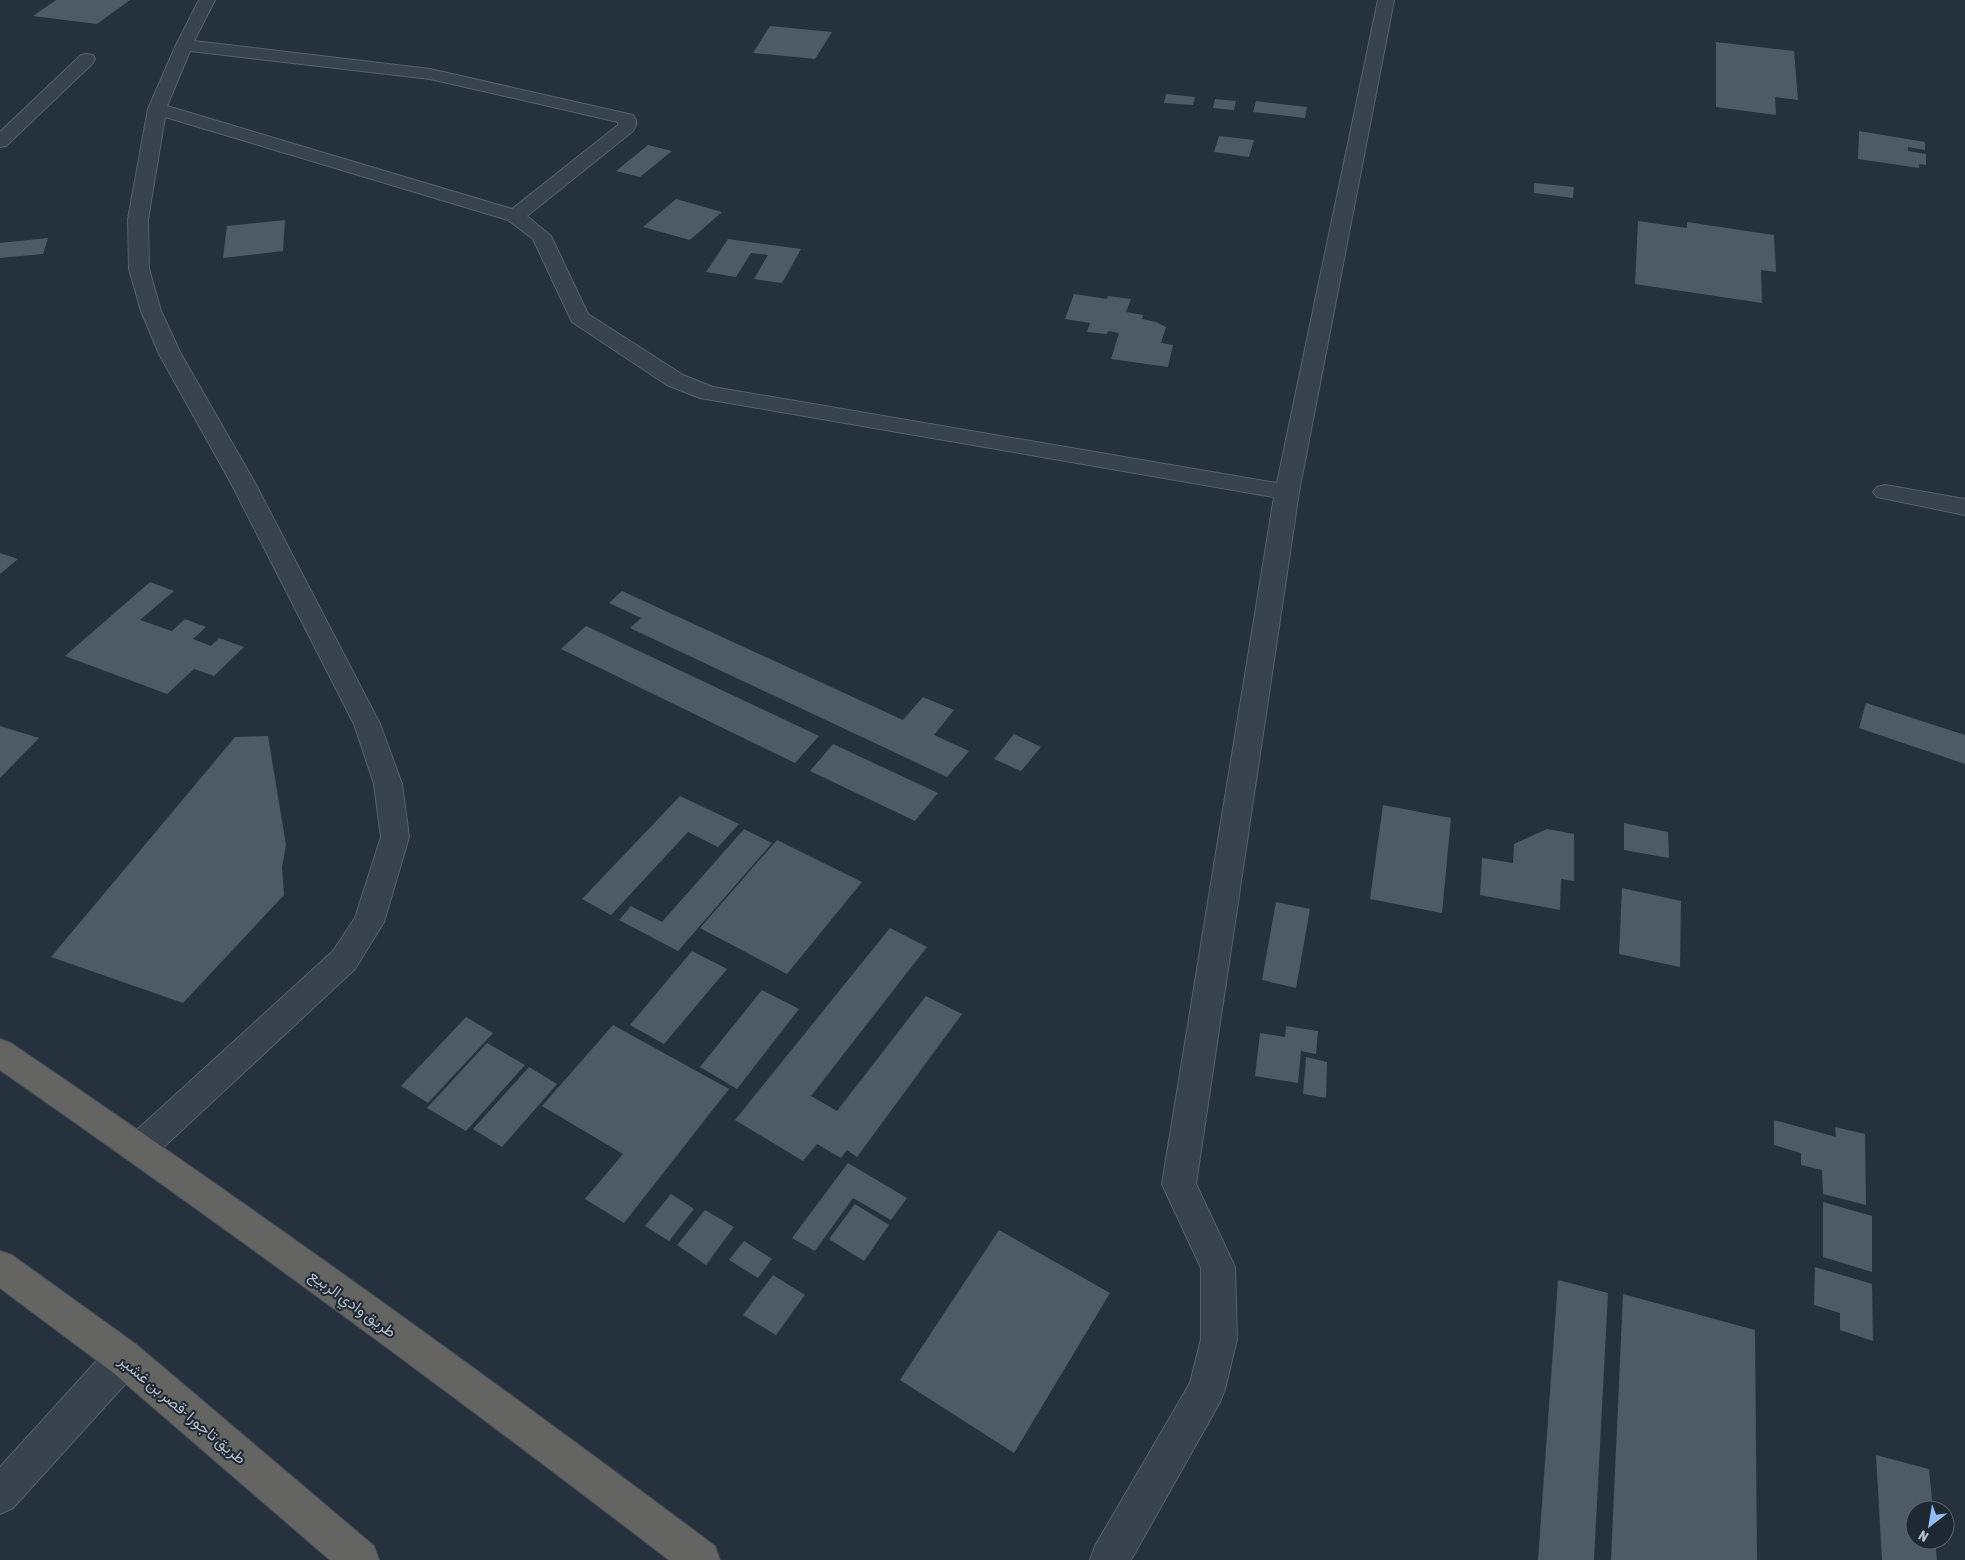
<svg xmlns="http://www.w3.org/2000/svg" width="1965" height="1560" font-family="'Asap Condensed',Vazirmatn,sans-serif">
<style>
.building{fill:#4f5a67}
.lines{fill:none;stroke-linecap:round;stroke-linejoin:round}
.minor-casing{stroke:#57616b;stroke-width:2}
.trunk-casing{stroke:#444e58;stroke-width:2}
.minor{fill:#39434d;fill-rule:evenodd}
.trunk{fill:#646462;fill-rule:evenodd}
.labels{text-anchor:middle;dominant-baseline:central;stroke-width:4;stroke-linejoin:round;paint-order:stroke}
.near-street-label{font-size:16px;fill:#b5bec8;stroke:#1e2832}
</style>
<rect width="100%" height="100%" fill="#25313d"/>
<path class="building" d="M 56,0 L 130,0 L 97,24 L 33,16 Z
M 770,26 L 832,32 L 815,59 L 753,53 Z
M 1716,42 L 1794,51 L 1798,100 L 1775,97 L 1776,115 L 1716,107 Z
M 1166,94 L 1195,97 L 1193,105 L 1164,103 Z
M 1215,99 L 1236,101 L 1234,110 L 1213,108 Z
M 1256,101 L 1307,107 L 1305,118 L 1253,112 Z
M 1859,131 L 1925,142 L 1925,150 L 1908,147 L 1908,151 L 1926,154 L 1926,165 L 1919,164 L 1919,168 L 1858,159 Z
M 1219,136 L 1254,140 L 1249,157 L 1214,152 Z
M 648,145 L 672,151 L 640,177 L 616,171 Z
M 1534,183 L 1574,187 L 1573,198 L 1534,193 Z
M 676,199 L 722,212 L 690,240 L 643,227 Z
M 285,220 L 283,251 L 223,258 L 227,226 Z
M 1638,221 L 1687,228 L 1687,222 L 1774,235 L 1776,272 L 1761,270 L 1762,303 L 1635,284 Z
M 48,238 L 43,254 L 0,258 L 0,243 Z
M 728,239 L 801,249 L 782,283 L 754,279 L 768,255 L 751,253 L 736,277 L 706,272 Z
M 1074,294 L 1107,299 L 1108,296 L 1131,299 L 1126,312 L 1143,315 L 1142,319 L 1156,322 L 1166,327 L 1161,343 L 1173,345 L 1168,367 L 1111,359 L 1119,333 L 1108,331 L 1107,334 L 1087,332 L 1090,323 L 1065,319 Z
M 0,553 L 18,559 L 0,574 Z
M 150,582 L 174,591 L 140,620 L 172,631 L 185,619 L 206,627 L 193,639 L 211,646 L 219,638 L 244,647 L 214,676 L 194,669 L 167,694 L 65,656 Z
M 622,591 L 903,720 L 923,697 L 954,710 L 934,735 L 969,751 L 947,777 L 630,628 L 641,618 L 609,603 Z
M 586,626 L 819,736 L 795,763 L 561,649 Z
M 1866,703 L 1965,735 L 1965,764 L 1859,728 Z
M 0,726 L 39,738 L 0,778 Z
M 1014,734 L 1041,747 L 1021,771 L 994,759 Z
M 268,736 L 286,845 L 282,867 L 284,895 L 183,1003 L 51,957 L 235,737 Z
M 833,744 L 938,793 L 915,821 L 810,771 Z
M 680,796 L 739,824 L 718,847 L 688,832 L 611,915 L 582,899 Z
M 1383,805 L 1451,818 L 1442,913 L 1370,899 Z
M 1624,823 L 1668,832 L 1669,858 L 1624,850 Z
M 744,829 L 772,843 L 678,951 L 619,920 L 631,906 L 662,922 Z
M 1547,829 L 1574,834 L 1574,881 L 1561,879 L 1560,910 L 1480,895 L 1482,858 L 1513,863 L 1514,844 Z
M 777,840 L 862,882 L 787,974 L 700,928 Z
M 1622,888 L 1681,901 L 1680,967 L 1619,954 Z
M 1276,902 L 1310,909 L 1296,988 L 1262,980 Z
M 890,928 L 927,947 L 811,1096 L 837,1111 L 926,996 L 962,1014 L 857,1157 L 847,1150 L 841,1158 L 817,1144 L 803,1161 L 735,1120 Z
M 692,951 L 727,969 L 664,1044 L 630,1025 Z
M 762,990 L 799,1009 L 737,1089 L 700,1067 Z
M 466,1017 L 493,1033 L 428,1103 L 401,1086 Z
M 613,1025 L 729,1089 L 624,1223 L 585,1199 L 623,1154 L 542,1106 Z
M 1286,1026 L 1318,1031 L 1316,1054 L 1301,1051 L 1298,1083 L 1255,1076 L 1260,1033 L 1285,1037 Z
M 487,1043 L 525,1065 L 466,1131 L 427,1108 Z
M 1306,1057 L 1327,1062 L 1326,1098 L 1303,1094 Z
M 529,1067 L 557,1084 L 502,1147 L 473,1129 Z
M 1774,1120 L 1836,1137 L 1835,1127 L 1865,1134 L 1866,1205 L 1823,1194 L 1822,1170 L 1801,1165 L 1801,1153 L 1774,1145 Z
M 848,1163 L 907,1198 L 891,1220 L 853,1198 L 815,1251 L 792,1238 Z
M 671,1194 L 694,1209 L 669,1241 L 645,1226 Z
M 1823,1202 L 1872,1216 L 1872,1272 L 1823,1257 Z
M 855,1204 L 889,1225 L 864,1261 L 829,1239 Z
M 705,1210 L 734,1227 L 706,1265 L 677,1245 Z
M 999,1230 L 1110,1293 L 1014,1453 L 900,1380 Z
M 744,1241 L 772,1259 L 758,1278 L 729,1260 Z
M 1815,1267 L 1872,1284 L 1873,1341 L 1840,1330 L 1840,1313 L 1814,1305 Z
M 773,1275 L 805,1295 L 776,1335 L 743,1315 Z
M 1558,1280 L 1608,1293 L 1594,1560 L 1538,1560 Z
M 1623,1294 L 1755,1330 L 1757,1560 L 1611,1560 Z
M 1876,1455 L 1929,1469 L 1933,1510 L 1915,1510 L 1915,1540 L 1935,1540 L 1937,1560 L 1882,1560 Z"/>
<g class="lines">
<defs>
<path id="minor" d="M 199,0 L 215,0 L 194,41 L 430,69 L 633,115 C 637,120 637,126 633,131 L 527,216 L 551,236 L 588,314 L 683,375 L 713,387 L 1277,483 L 1378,0 L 1394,0 L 1299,492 L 1196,1184 L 1235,1267 L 1237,1339 L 1225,1389 L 1220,1402 L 1131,1560 L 1090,1560 L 1095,1546 L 1190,1383 L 1201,1339 L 1201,1268 L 1162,1184 L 1274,497 L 700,398 L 667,385 L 572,322 L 533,239 L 508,220 L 165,117 L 148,219 L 149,269 L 161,311 L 181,354 L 255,483 L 380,724 L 402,784 L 409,837 L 384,922 L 355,969 L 152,1158 L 140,1163 L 128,1158 L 124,1148 L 128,1138 L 333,951 L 355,918 L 381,837 L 374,784 L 354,724 L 231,483 L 159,354 L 141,311 L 129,269 L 128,219 L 148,109 L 176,45 ZM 190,51 L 430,79 L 618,122 L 618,125 L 512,209 L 167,106 Z
M 87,54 L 93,55 L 95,59 L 93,63 L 6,146 L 0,147 L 0,132 L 81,55 Z
M 1885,485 L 1965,499 L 1965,515 L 1877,497 L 1873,492 L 1877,487 Z
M 124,1340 L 137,1345 L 142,1358 L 137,1371 L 13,1508 L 0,1514 L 0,1467 L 111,1345 Z"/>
<path id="trunk" d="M 0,1039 L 11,1043 C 250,1205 484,1373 715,1546 L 720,1560 L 669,1560 C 450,1392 227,1228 0,1070 Z
M 0,1251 L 12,1255 L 137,1345 L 374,1546 L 379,1560 L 330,1560 L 111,1371 L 0,1288 Z"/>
</defs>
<use href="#minor" class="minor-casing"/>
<use href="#trunk" class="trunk-casing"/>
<use href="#minor" class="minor"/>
<use href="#trunk" class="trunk"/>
</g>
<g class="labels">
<g class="near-street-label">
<text transform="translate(353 1303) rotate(36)">طريق وادي الربيع</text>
<text transform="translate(183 1409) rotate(40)">طريق تاجورا -قصر بن غشير</text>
</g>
</g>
<g transform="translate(1930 1525) rotate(211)"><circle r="24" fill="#1e2832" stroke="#5a646e"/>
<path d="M0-4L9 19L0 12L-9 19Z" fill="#90bdf2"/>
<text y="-8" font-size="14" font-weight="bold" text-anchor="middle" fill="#b5bec8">N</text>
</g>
</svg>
